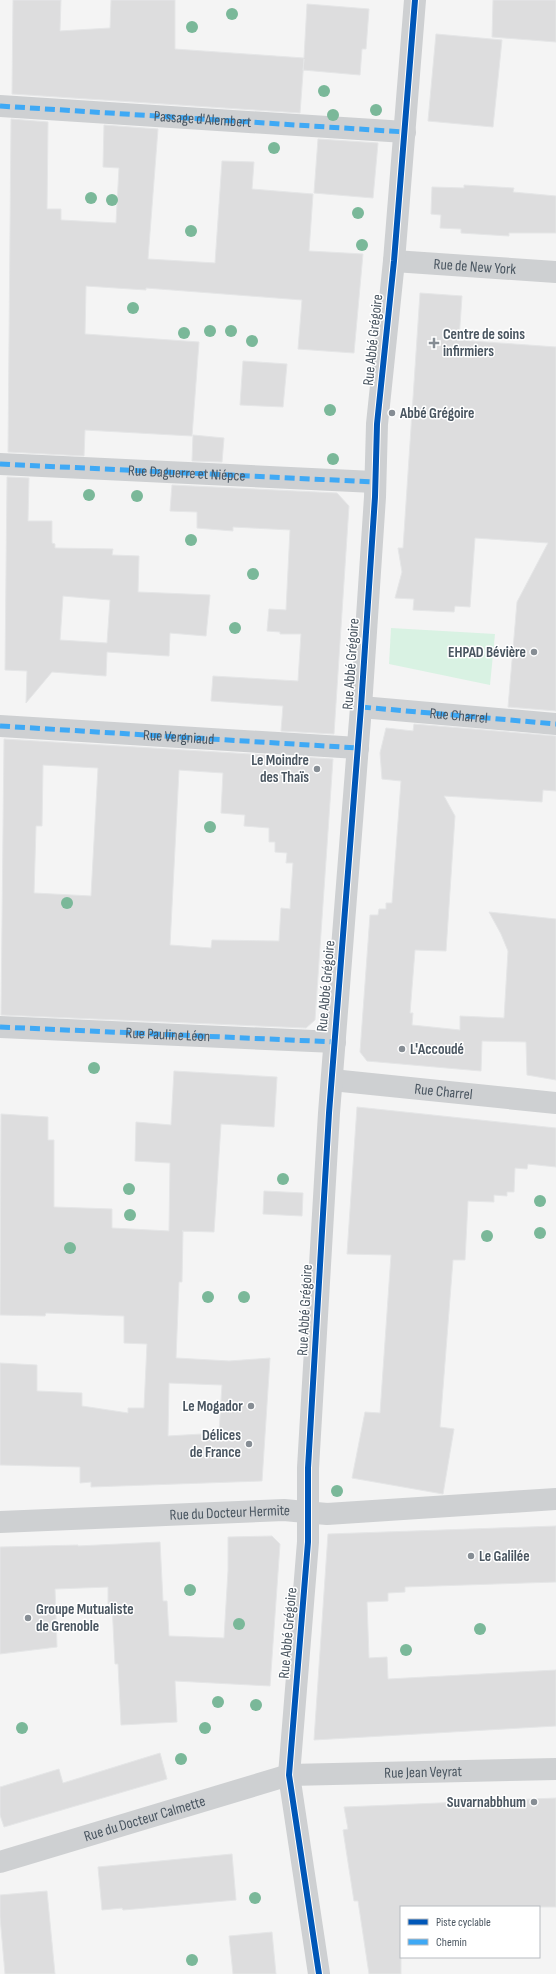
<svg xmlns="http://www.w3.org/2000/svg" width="556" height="1974" font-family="'Sofia Sans Condensed',sans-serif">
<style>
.green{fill:#d9f2e3}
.building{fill:#ddddde;stroke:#e5e6e7;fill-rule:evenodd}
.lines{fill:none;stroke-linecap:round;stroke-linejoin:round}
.street{stroke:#ced0d2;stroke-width:22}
.quiet{stroke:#3fa9f5;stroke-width:5;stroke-dasharray:10 5;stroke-linecap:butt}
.cycleway-casing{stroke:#fff;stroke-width:8}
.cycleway{stroke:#0057b8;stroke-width:6}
.tree{fill:#7ab899}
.poi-dot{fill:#868d94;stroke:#fff;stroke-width:1.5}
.labels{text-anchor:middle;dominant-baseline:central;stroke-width:3;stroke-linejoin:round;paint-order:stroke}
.street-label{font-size:15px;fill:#4a5661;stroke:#fff}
.poi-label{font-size:15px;font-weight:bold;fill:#4a5661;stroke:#fff;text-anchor:start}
</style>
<rect width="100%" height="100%" fill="#f4f4f4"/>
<path class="green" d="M 391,628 L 495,634 L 490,685 L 389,664 Z"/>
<path class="building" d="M 13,0 L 61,0 L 60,31 L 110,28 L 111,0 L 175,0 L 175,49 L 304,58 L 307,4 L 369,9 L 366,49 L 362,49 L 360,75 L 303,70 L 304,59 L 300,113 L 12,94 Z
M 493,0 L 556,0 L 556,42 L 492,37 Z
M 436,34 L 502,40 L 493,127 L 428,121 Z
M 11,119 L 48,122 L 47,209 L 61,209 L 61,220 L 116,223 L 119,168 L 103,167 L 104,125 L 158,129 L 148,259 L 215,263 L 222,161 L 254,162 L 252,189 L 313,194 L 309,251 L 363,254 L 354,353 L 298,349 L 302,300 L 146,288 L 146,290 L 86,286 L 85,334 L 199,342 L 192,436 L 85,430 L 84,456 L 8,452 Z
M 318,139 L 378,143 L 373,198 L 314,193 Z
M 464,185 L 514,188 L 513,192 L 556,196 L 556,233 L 509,233 L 509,236 L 461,233 L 461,229 L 440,228 L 441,215 L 431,214 L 432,187 L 464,188 Z
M 420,293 L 462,296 L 459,340 L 556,347 L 556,711 L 508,707 L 517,602 L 548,543 L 475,538 L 470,607 L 455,606 L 454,612 L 413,610 L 414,599 L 395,598 L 402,572 L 398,548 L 403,548 Z
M 243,361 L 287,364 L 283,407 L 240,405 Z
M 193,435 L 224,438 L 222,462 L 192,461 Z
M 7,477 L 29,478 L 28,521 L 52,521 L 52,543 L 55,544 L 55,548 L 113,549 L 112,555 L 139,556 L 138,592 L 210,595 L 206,636 L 170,633 L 169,656 L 107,652 L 106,676 L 52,672 L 26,703 L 27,671 L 5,670 ZM 63,596 L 110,600 L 107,643 L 60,640 Z
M 172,485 L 337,493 L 349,506 L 334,734 L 281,731 L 283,706 L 211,701 L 213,676 L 298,681 L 301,634 L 280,634 L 280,632 L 267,631 L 269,609 L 286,610 L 290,530 L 233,527 L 233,531 L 197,528 L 197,512 L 170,511 Z
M 414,724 L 556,736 L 556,791 L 543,790 L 542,802 L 444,796 L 455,816 L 446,951 L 415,950 L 410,1013 L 413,1013 L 412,1025 L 460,1030 L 460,1016 L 504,1018 L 508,951 L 501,934 L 489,912 L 556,919 L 556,1080 L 527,1075 L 526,1042 L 482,1041 L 481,1071 L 367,1061 L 360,1052 L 370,915 L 378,915 L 379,909 L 386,909 L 386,903 L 392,903 L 401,781 L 382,779 L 380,753 L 386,728 L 413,731 Z
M 4,739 L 333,759 L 315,1020 L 306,1028 L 1,1015 ZM 43,765 L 98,768 L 91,896 L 34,893 L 36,826 L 42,826 ZM 179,770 L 223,773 L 221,813 L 245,815 L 244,826 L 269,828 L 269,842 L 275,842 L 275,852 L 287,853 L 286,863 L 293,863 L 290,909 L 281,908 L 279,941 L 212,940 L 211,948 L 170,945 Z
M 174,1071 L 277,1077 L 274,1127 L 221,1124 L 214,1232 L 182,1231 L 183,1231 L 182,1282 L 179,1282 L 176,1358 L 229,1361 L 270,1358 L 262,1481 L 91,1487 L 91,1482 L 80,1483 L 80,1467 L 0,1465 L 0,1363 L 37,1365 L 37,1391 L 82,1393 L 82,1406 L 128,1413 L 128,1408 L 144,1408 L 147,1344 L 124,1343 L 124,1316 L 46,1313 L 45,1316 L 0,1315 L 1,1114 L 48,1117 L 48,1140 L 54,1140 L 54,1207 L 112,1209 L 112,1228 L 169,1231 L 170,1163 L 135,1161 L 136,1122 L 171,1125 ZM 169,1383 L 222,1385 L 219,1433 L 168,1436 Z
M 357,1107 L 556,1128 L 556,1167 L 528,1164 L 527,1169 L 515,1168 L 514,1192 L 507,1192 L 507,1196 L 494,1195 L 494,1202 L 468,1201 L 465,1260 L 453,1260 L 440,1427 L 454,1429 L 443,1494 L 352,1478 L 365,1412 L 380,1413 L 391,1255 L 347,1254 Z
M 264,1191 L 303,1193 L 302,1216 L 263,1214 Z
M 556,1526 L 556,1582 L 405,1587 L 405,1592 L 388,1593 L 388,1601 L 367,1602 L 369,1658 L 387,1657 L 388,1679 L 556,1670 L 556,1726 L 314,1740 L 328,1534 Z
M 272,1536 L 280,1544 L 270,1686 L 175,1681 L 177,1722 L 121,1725 L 118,1664 L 115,1664 L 112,1604 L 108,1604 L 108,1587 L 55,1589 L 57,1647 L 0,1654 L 0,1547 L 78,1545 L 78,1546 L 160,1542 L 163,1601 L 167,1601 L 169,1636 L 224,1638 L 228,1571 L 228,1537 Z
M 160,1753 L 167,1779 L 4,1827 L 0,1815 L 0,1787 L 59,1769 L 63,1783 Z
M 556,1798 L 556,1907 L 401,1907 L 401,1974 L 369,1974 L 358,1901 L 354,1901 L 343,1830 L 348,1829 L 344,1807 Z
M 232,1854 L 236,1900 L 123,1910 L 122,1908 L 102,1910 L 98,1867 Z
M 47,1891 L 55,1974 L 5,1974 L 0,1917 L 0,1895 Z
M 272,1932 L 276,1974 L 233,1974 L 229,1936 Z"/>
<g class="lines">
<g class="street">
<path id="s1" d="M 0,106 L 405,132"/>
<path id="s2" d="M 394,261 L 556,272"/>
<path id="s3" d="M 0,464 L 374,482"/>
<path id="s4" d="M 361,707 L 556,724"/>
<path id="s5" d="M 0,726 L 358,748"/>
<path id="s6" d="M 0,1027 L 335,1042"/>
<path id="s7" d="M 332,1080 L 556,1103"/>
<path id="s8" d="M 0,1522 L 284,1510 L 327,1514 L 556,1499"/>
<path id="s9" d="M 0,1862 L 289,1775 L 556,1769"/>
<path d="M 319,1974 L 289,1775 L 308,1542 L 308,1468 L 329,1113 L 361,707 L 375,497 L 377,424 L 394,261 L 415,0"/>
</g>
<path class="quiet" d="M 0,106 L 405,132
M 0,464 L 374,482
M 361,707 L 556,724
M 0,726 L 358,748
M 0,1027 L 335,1042"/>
<defs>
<path id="cycleway" d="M 319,1974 L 289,1775 L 308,1542 L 308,1468 L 329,1113 L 361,707 L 375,497 L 377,424 L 394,261 L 415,0"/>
</defs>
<use href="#cycleway" class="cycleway-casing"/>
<use href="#cycleway" class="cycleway"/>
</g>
<g class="tree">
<circle cx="232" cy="14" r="6"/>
<circle cx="192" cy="27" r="6"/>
<circle cx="324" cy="91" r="6"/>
<circle cx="376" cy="110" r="6"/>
<circle cx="333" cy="115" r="6"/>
<circle cx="274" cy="148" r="6"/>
<circle cx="91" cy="198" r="6"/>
<circle cx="112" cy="200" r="6"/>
<circle cx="358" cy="213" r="6"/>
<circle cx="191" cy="231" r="6"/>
<circle cx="362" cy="245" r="6"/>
<circle cx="133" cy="308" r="6"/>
<circle cx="210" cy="331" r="6"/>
<circle cx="231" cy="331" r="6"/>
<circle cx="184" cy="333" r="6"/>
<circle cx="252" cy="341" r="6"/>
<circle cx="330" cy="410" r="6"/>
<circle cx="333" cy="459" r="6"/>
<circle cx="89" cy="495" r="6"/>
<circle cx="137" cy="496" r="6"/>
<circle cx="191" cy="540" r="6"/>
<circle cx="253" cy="574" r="6"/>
<circle cx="235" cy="628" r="6"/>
<circle cx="210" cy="827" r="6"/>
<circle cx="67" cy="903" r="6"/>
<circle cx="94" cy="1068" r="6"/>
<circle cx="283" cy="1179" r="6"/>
<circle cx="129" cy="1189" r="6"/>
<circle cx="540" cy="1201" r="6"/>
<circle cx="130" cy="1215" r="6"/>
<circle cx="540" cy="1233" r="6"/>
<circle cx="487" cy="1236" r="6"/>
<circle cx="70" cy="1248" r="6"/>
<circle cx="208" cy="1297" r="6"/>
<circle cx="244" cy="1297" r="6"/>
<circle cx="337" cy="1491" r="6"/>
<circle cx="190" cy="1590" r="6"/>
<circle cx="239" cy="1624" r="6"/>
<circle cx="480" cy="1629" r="6"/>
<circle cx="406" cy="1650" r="6"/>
<circle cx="218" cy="1702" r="6"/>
<circle cx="256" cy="1705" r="6"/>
<circle cx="22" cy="1728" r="6"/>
<circle cx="205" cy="1728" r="6"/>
<circle cx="181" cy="1759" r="6"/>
<circle cx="255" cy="1898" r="6"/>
<circle cx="192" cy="1960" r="6"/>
</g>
<g class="poi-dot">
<path d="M432 337h4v4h4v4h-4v4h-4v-4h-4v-4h4z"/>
<circle cx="392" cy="413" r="4"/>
<circle cx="534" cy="652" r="4"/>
<circle cx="317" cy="769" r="4"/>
<circle cx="402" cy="1049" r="4"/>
<circle cx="251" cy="1406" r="4"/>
<circle cx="249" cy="1444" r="4"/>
<circle cx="471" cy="1556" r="4"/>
<circle cx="28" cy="1618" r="4"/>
<circle cx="534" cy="1802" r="4"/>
</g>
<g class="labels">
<g class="street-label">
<text stroke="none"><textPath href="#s1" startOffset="203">Passage d'Alembert</textPath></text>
<text stroke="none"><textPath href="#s2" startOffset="81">Rue de New York</textPath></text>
<text transform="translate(373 340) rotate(-84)">Rue Abbé Grégoire</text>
<text stroke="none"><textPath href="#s3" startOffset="187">Rue Daguerre et Niépce</textPath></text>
<text transform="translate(351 664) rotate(-86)">Rue Abbé Grégoire</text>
<text stroke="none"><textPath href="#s4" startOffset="98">Rue Charrel</textPath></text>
<text stroke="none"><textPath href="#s5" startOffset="179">Rue Vergniaud</textPath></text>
<text transform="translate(326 986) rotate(-85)">Rue Abbé Grégoire</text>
<text stroke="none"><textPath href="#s6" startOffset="168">Rue Pauline Léon</textPath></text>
<text stroke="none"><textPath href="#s7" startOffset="112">Rue Charrel</textPath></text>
<text transform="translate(305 1310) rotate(-87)">Rue Abbé Grégoire</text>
<text stroke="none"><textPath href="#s8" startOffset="230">Rue du Docteur Hermite</textPath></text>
<text transform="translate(288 1633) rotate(-85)">Rue Abbé Grégoire</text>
<text stroke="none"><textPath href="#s9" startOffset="436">Rue Jean Veyrat</textPath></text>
<text stroke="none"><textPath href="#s9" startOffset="151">Rue du Docteur Calmette</textPath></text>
</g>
<g class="poi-label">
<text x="443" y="334">Centre de soins<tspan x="443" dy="17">infirmiers</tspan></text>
<text x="400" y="413">Abbé Grégoire</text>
<text x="526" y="652" text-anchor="end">EHPAD Bévière</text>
<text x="309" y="760" text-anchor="end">Le Moindre<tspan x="309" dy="17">des Thaïs</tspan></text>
<text x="410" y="1049">L'Accoudé</text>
<text x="243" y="1406" text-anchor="end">Le Mogador</text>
<text x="241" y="1435" text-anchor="end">Délices<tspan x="241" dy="17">de France</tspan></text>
<text x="479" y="1556">Le Galilée</text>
<text x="36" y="1609">Groupe Mutualiste<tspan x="36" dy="17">de Grenoble</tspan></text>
<text x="526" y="1802" text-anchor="end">Suvarnabbhum</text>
</g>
</g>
<rect x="400" y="1906" width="140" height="52" fill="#ffffff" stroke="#b7bbc0"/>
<rect x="408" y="1919" width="20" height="6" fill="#0057b8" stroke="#b7bbc0"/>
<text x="436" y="1926" font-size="12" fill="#4a5661">Piste cyclable</text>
<rect x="408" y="1939" width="20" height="6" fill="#3fa9f5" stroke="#b7bbc0"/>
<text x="436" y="1946" font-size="12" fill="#4a5661">Chemin</text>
</svg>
